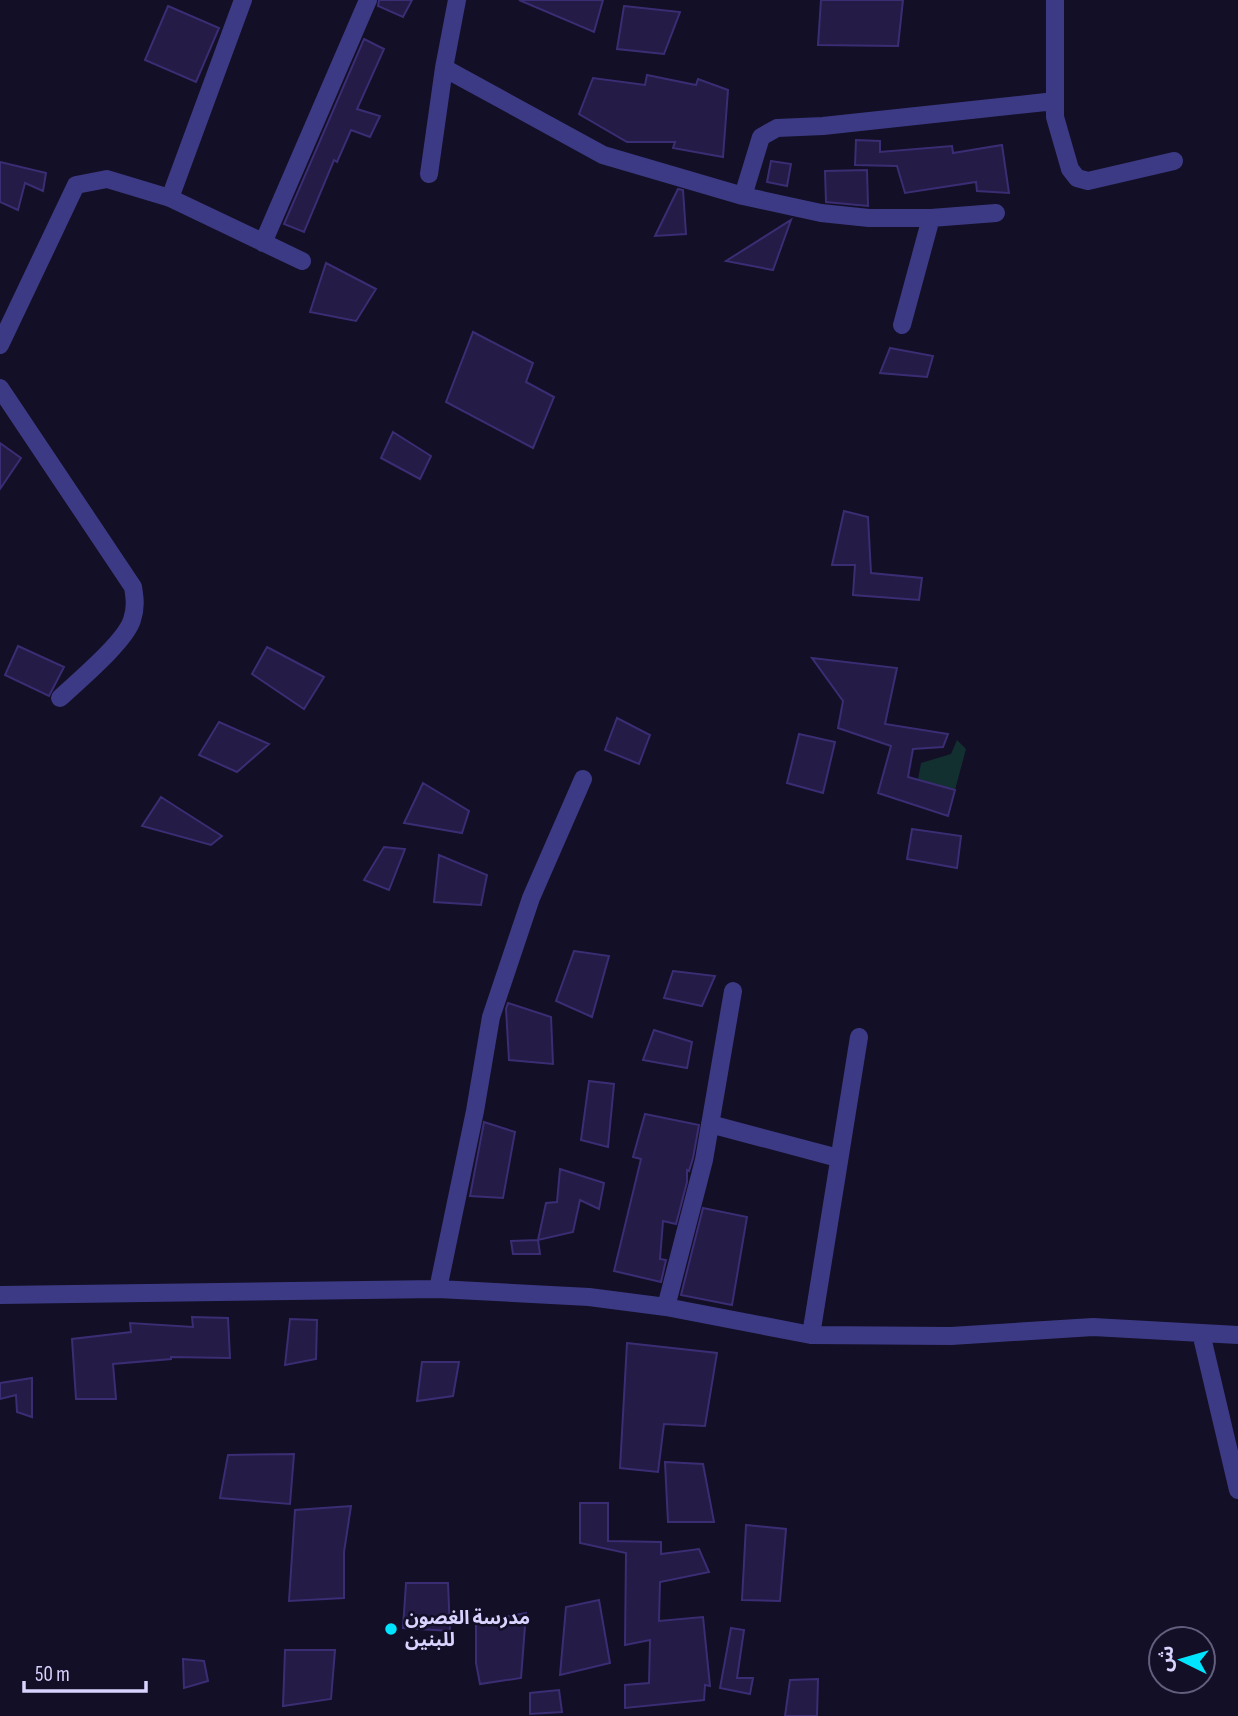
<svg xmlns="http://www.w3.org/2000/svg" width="1238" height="1716" font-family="'Sofia Sans Condensed','Noto Sans Arabic',sans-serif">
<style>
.green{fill:#12302f}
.building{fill:#241b47;stroke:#3b2d73;stroke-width:2}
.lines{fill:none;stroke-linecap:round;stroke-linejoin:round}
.street{stroke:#3d3a85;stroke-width:18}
.poi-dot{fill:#00e5ff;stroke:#130f26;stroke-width:2.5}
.labels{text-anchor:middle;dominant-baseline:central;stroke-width:5;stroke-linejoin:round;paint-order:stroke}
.poi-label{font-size:19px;font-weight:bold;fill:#d9d4ff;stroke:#130f26;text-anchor:start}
</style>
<rect width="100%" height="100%" fill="#130f26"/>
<path class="green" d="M 957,740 L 966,749 L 955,790 L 918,779 L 921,763 L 951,754 Z"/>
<path class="building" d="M 379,0 L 412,0 L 403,17 L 378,6 Z
M 519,0 L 603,0 L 594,32 Z
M 821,0 L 903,0 L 898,46 L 818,45 Z
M 168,6 L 219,28 L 196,82 L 145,60 Z
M 624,6 L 680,12 L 664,54 L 617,49 Z
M 364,39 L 384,49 L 357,109 L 380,116 L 370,137 L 351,130 L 337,162 L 334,160 L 304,232 L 284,224 Z
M 647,75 L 696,85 L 698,79 L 728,90 L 723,157 L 673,148 L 675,142 L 627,142 L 579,114 L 593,78 L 645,85 Z
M 856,140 L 880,141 L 880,152 L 952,146 L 953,153 L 1002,145 L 1009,193 L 977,191 L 976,182 L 905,193 L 897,166 L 855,165 Z
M 771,161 L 791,164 L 787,186 L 767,182 Z
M 0,162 L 46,173 L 43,191 L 25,183 L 18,210 L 0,202 Z
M 867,170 L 868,206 L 826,202 L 825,171 Z
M 678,189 L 683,190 L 686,234 L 655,236 Z
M 791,220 L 773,270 L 726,261 Z
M 326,263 L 376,289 L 356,321 L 310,312 Z
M 473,332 L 533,363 L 526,382 L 554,397 L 533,448 L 446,402 Z
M 890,348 L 933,356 L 927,377 L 880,373 Z
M 393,432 L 431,456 L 420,479 L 381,458 Z
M 0,443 L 21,458 L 0,489 Z
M 844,511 L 868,517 L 871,573 L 922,578 L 919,600 L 853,595 L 855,565 L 832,565 Z
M 18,646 L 64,667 L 49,696 L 5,675 Z
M 267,647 L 324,677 L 304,709 L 252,674 Z
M 812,658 L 897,668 L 885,724 L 948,734 L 943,747 L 913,749 L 908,777 L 955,790 L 948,816 L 878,793 L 891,746 L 838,728 L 843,701 Z
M 617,718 L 650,735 L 639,764 L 605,750 Z
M 219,722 L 269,744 L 237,772 L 199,755 Z
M 799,734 L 835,742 L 823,793 L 787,783 Z
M 423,783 L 469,811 L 462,833 L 404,823 Z
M 161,797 L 178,808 L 222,836 L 211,845 L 142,826 Z
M 912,829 L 961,836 L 957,868 L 907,859 Z
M 384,847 L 405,849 L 389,890 L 364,880 Z
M 439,855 L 487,875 L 481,905 L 434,902 Z
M 574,951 L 609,956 L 592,1017 L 556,1001 Z
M 673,971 L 715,976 L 702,1006 L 664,998 Z
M 508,1003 L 551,1017 L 553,1064 L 509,1060 L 506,1009 Z
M 654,1030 L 692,1042 L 687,1068 L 643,1060 Z
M 589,1081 L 614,1084 L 608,1147 L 581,1140 Z
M 645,1114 L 699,1125 L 693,1158 L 689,1171 L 687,1170 L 687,1182 L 676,1224 L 663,1221 L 660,1259 L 666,1260 L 661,1282 L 614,1271 L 641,1159 L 633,1157 Z
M 484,1122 L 515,1132 L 503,1198 L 470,1196 Z
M 560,1169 L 604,1183 L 599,1209 L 580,1200 L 573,1232 L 538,1240 L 546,1203 L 557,1202 Z
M 703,1208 L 747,1217 L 732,1305 L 681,1295 Z
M 538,1240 L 540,1254 L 513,1254 L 511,1241 Z
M 192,1317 L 228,1318 L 230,1358 L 171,1357 L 171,1359 L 113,1364 L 116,1399 L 76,1399 L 72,1339 L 131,1332 L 130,1323 L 193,1327 Z
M 290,1319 L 317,1320 L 316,1359 L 285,1365 Z
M 627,1343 L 717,1353 L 705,1426 L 664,1424 L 658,1472 L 620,1468 Z
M 422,1362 L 459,1362 L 453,1396 L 417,1401 Z
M 32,1378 L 32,1417 L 17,1412 L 16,1395 L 0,1399 L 0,1383 Z
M 294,1454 L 290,1504 L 220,1498 L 228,1455 Z
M 665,1462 L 703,1464 L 714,1522 L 668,1522 Z
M 580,1503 L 608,1503 L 608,1541 L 661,1542 L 661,1554 L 699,1549 L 709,1572 L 660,1582 L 659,1621 L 703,1617 L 710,1686 L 705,1685 L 704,1700 L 625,1708 L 625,1685 L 649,1683 L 650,1640 L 625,1645 L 626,1553 L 580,1543 Z
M 351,1506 L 344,1552 L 344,1598 L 289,1601 L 295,1510 Z
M 746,1525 L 786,1529 L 780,1601 L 742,1600 Z
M 406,1583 L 448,1583 L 450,1631 L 403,1628 Z
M 599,1600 L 610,1663 L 560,1675 L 566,1607 Z
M 526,1613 L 521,1678 L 480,1684 L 476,1663 L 476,1622 Z
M 731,1628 L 744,1630 L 737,1678 L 753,1678 L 750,1694 L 720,1688 Z
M 285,1650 L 335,1650 L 331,1699 L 283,1706 Z
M 183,1659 L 204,1661 L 208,1681 L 184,1688 Z
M 818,1679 L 817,1716 L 785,1716 L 790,1680 Z
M 559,1690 L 562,1712 L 530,1714 L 530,1693 Z"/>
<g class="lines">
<path class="street" d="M 1055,0 L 1055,117 L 1070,169 L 1077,178 L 1088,181 L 1174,161
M 444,68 L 603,155 L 743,196 L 821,213 L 869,218 L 931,218 L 996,213
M 429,174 L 444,68 L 457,0
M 743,196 L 761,137 L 777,128 L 823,126 L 1055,101
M 170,198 L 243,0
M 263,243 L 368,0
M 902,325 L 931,218
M 0,345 L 76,185 L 107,179 L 170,198 L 302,261
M 0,388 L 133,587 C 135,599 136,608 132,620 C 125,642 78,681 60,698
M 710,1124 L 838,1158
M 438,1289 L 475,1111 L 491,1017 L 531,898 L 583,779
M 0,1295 L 438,1289 L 589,1297 L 666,1307 L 811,1335 L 951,1336 L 1093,1327 L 1238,1335
M 666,1307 L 704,1160 L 733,991
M 1201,1333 L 1238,1490
M 811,1335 L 859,1037"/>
</g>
<circle class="poi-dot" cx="391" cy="1629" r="7"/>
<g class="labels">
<g class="poi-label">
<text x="405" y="1618">مدرسة الغصون<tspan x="405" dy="22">للبنين</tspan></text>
</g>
</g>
<g transform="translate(1182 1660) rotate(275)"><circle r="33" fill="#130f26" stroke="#625e7d" stroke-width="2"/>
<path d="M0-5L12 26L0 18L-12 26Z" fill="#00e5ff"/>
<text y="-10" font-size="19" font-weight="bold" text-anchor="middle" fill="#d9d4ff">ش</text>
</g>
<path d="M24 1681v10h122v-10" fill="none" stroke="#d9d4ff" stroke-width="3.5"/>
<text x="35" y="1681" font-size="21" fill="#d9d4ff" stroke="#130f26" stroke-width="5" paint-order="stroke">50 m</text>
</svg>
